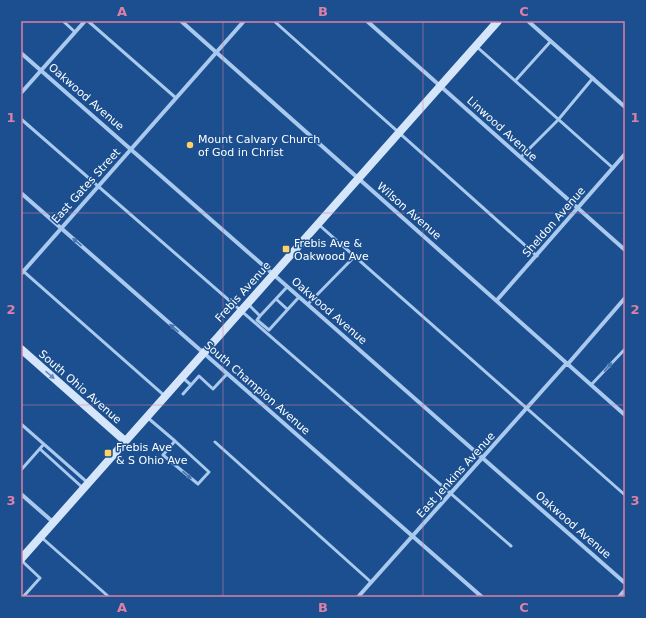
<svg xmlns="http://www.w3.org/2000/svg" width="646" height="618" font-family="'DejaVu Sans',sans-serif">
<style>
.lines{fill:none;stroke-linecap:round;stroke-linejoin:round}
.lane{stroke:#a9c9ee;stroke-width:3}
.street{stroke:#a9c9ee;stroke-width:4}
.secondary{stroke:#d6e6fa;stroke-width:8}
.oneway{fill:#4674ac}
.oneway2{fill:#668bba}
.grid{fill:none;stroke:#dd80a5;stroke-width:1;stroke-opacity:0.55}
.poi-dot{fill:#ffd166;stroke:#1b4f8f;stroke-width:1.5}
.labels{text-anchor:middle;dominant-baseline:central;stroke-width:3;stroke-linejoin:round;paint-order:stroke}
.street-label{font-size:11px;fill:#fff;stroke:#1b4f8f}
.poi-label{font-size:11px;fill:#fff;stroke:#1b4f8f;text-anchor:start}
.neatline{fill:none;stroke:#dd80a5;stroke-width:1.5}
.grid-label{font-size:13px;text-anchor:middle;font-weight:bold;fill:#dd80a5}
</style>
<rect width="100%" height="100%" fill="#1b4f8f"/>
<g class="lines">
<path class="lane" d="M 63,21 L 75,32
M 88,21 L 176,98
M 274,21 L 537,256
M 477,47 L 613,168
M 515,81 L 551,41
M 21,119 L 511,546
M 521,157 L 558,120 L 593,78
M 318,224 L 625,495
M 21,269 L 165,396
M 276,299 L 287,309
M 248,304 L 260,316 L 257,320 L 269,330 L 299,297
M 308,304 L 355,256
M 260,316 L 287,287
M 191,385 L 199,376 L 213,389 L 227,374
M 591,385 L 625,349
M 183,394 L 191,385 L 183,378
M 148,418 L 175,441 L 163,455 L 198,484 L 209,472 L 175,441
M 21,424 L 88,483
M 215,442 L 371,582
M 40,449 L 83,488
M 21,470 L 44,444
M 41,537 L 109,597
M 21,560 L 40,578 L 23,597"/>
<path class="street" d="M 181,21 L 625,415
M 367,21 L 625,250
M 528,21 L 625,107
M 21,53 L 625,583
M 21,93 L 85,21
M 21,193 L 482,597
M 21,274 L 244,21
M 497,300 L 625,154
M 567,365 L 625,298
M 21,494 L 53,522
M 358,597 L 566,364
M 619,597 L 625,590"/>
<path class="secondary" d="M 21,349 L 125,441
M 21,559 L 498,21"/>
</g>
<defs><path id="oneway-solid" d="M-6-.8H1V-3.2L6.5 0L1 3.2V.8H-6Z"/></defs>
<g class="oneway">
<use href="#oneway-solid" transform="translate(77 242) rotate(-139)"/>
<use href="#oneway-solid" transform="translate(174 328) rotate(-139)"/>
<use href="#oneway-solid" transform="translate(608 367) rotate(-48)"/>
<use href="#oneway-solid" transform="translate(187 475) rotate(40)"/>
</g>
<use class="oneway2" href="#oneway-solid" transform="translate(50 375) rotate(41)"/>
<path class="grid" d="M 223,21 L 223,597M 423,21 L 423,597M 21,213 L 625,213M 21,405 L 625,405"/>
<g class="poi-dot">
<circle cx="190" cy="145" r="4"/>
<rect x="282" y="245" width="8" height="8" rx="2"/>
<rect x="104" y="449" width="8" height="8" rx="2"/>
</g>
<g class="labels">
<g class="street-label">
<text transform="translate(86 97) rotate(41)">Oakwood Avenue</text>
<text transform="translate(502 129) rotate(42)">Linwood Avenue</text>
<text transform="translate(86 186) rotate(-48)">East Gates Street</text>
<text transform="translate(409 211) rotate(41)">Wilson Avenue</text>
<text transform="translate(554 222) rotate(-49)">Sheldon Avenue</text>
<text transform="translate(243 292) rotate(-48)">Frebis Avenue</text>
<text transform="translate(329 311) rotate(41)">Oakwood Avenue</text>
<text transform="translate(80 387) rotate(41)">South Ohio Avenue</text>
<text transform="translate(257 388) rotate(41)">South Champion Avenue</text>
<text transform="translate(456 475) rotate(-48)">East Jenkins Avenue</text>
<text transform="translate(573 525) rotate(41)">Oakwood Avenue</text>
</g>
<g class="poi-label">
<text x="198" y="139">Mount Calvary Church<tspan x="198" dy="13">of God in Christ</tspan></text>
<text x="294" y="243">Frebis Ave &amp;<tspan x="294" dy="13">Oakwood Ave</tspan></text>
<text x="116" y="447">Frebis Ave<tspan x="116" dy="13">&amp; S Ohio Ave</tspan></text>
</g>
</g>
<rect width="646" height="618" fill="none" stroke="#1b4f8f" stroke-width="44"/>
<rect x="22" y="22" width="602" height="574" class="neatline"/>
<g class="grid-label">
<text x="122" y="16">A</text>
<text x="323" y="16">B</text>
<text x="524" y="16">C</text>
<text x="11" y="122">1</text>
<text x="635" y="122">1</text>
<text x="11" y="314">2</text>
<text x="635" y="314">2</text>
<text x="11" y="505">3</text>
<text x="635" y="505">3</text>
<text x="122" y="612">A</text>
<text x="323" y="612">B</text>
<text x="524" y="612">C</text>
</g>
</svg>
